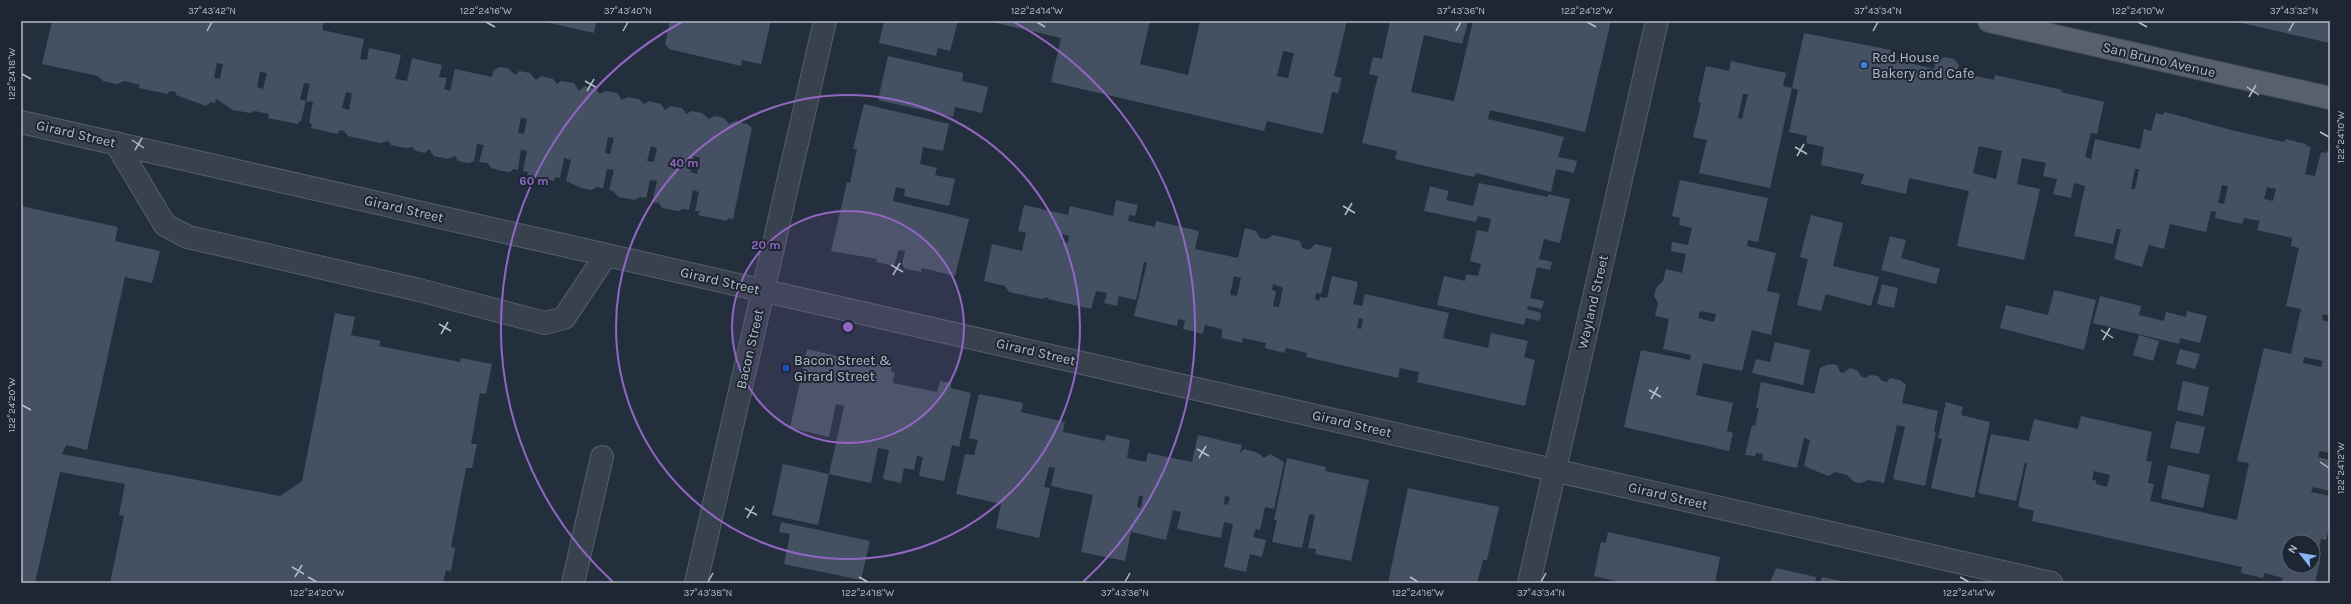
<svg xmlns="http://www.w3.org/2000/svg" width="2351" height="604" font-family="Karla,sans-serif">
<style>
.building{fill:#455162;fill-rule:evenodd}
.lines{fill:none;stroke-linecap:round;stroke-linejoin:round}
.minor-casing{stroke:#565f6c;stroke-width:24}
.major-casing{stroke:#414a57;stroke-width:24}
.minor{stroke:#38414e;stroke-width:22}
.major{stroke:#56606e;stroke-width:22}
.ticks{fill:none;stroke:#b4bcc9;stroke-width:1.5}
.ring{fill:none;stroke:#9266c3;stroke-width:2}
.shop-dot{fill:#3f7fe0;stroke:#1d2633;stroke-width:1.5}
.transit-dot{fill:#1a4fb4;stroke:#1d2633;stroke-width:1.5}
.labels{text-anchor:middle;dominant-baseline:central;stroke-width:4;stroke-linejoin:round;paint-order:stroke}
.poi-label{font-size:14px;fill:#b4bcc9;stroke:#1d2633;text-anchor:start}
.street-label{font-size:14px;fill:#b4bcc9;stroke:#1d2633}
.centre{fill:#9266c3;stroke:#1d2633;stroke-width:2}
.ring-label{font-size:12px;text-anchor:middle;font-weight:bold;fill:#9266c3;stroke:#1d2633;stroke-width:4;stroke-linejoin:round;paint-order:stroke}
.neatline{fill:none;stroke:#b4bcc9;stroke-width:1.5}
.ticks-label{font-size:10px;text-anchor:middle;fill:#b4bcc9}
</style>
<rect width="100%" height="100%" fill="#242f3e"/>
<path class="building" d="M 52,21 L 324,21 L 322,30 L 364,39 L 360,59 L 367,60 L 369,48 L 401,55 L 395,79 L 407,81 L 412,58 L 442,65 L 439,77 L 447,78 L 444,89 L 450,91 L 455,69 L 492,77 L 493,71 L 499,67 L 507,68 L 516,75 L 519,71 L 530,73 L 536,80 L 541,76 L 553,79 L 557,84 L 561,81 L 574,83 L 579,91 L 585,86 L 596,89 L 600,94 L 606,91 L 617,93 L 622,100 L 628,97 L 639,99 L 644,104 L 649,101 L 661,104 L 665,110 L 670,106 L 682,108 L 686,114 L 692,111 L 702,113 L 709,119 L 714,116 L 724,118 L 729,124 L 735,121 L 747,124 L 752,128 L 733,219 L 728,218 L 727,221 L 698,215 L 700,211 L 695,211 L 699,192 L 693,190 L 689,210 L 683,209 L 678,211 L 662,208 L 659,203 L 652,202 L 657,181 L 650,180 L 646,198 L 640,197 L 634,200 L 619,197 L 613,191 L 609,190 L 614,170 L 607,169 L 603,188 L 596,187 L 592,190 L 581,188 L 566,181 L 571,160 L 564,158 L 560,178 L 555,177 L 554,181 L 527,175 L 528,172 L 523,171 L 527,151 L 521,149 L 518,170 L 513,169 L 510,172 L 502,171 L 491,168 L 488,163 L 479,162 L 484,145 L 477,144 L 474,161 L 468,163 L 458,161 L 455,156 L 448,159 L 434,156 L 429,149 L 425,153 L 416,151 L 412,147 L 405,148 L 391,145 L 389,141 L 380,143 L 348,136 L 344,131 L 339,130 L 338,134 L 311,128 L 312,124 L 309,123 L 313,102 L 306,101 L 301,121 L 299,121 L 298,124 L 268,118 L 269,114 L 255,111 L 250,113 L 233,110 L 216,99 L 215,103 L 211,102 L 206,106 L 176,95 L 176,92 L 169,91 L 168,94 L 139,88 L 140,85 L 125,81 L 116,84 L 103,81 L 98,76 L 42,64 ZM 217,63 L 223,64 L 220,79 L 214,78 ZM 260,72 L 267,73 L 263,89 L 257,87 ZM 304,83 L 310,84 L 306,101 L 300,99 ZM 346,92 L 352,93 L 349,110 L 342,108 ZM 521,117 L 527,119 L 524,134 L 518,133 ZM 608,137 L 614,138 L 610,154 L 605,153 ZM 651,146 L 657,148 L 654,162 L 647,161 ZM 694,156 L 700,158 L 697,174 L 690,172 Z
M 541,21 L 596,21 L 594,33 Z
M 670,21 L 771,21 L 761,64 L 742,60 L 741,66 L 669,49 L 665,44 Z
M 884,21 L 958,21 L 950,51 L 938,48 L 936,56 L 879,43 Z
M 988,21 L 1150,21 L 1140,64 L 1188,75 L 1200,21 L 1347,21 L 1334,76 L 1342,78 L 1338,93 L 1332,92 L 1323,134 L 1267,121 L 1264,131 L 1051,82 L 1061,38 ZM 1283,51 L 1294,53 L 1288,78 L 1277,76 Z
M 1390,21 L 1470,21 L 1468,22 L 1462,44 L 1424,35 L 1411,92 L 1454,101 L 1473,21 L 1611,21 L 1585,132 L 1490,110 L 1488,119 L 1564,137 L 1558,157 L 1577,161 L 1574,173 L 1556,169 L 1551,192 L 1476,173 L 1474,177 L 1395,159 L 1397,151 L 1362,143 L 1378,76 L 1369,74 L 1373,57 L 1382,59 Z
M 2236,21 L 2330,21 L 2330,43 L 2236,22 Z
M 1804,33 L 1891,50 L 1889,58 L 1934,69 L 1935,64 L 1944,57 L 1954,59 L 1959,65 L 1957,72 L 1994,80 L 1995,75 L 2062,90 L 2061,92 L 2104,102 L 2097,134 L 2091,133 L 2085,157 L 2091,159 L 2095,139 L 2140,149 L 2144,129 L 2151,131 L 2156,113 L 2162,115 L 2165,112 L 2235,131 L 2284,142 L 2286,139 L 2306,144 L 2306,146 L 2311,147 L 2305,174 L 2315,176 L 2321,152 L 2325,153 L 2330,149 L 2330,316 L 2323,314 L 2322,320 L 2330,322 L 2330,453 L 2320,451 L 2318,457 L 2330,460 L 2330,491 L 2313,487 L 2311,492 L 2330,496 L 2330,525 L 2326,540 L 2321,539 L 2317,559 L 2320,561 L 2315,583 L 2288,583 L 2282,582 L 2283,578 L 2264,573 L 2263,578 L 2241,573 L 2242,567 L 2032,521 L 2034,511 L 2018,507 L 2027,463 L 2025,462 L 2016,501 L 1978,493 L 1991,434 L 2029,441 L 2034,419 L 2078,429 L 2081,416 L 2152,432 L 2146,461 L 2152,462 L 2148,483 L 2154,484 L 2150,501 L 2237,520 L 2249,463 L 2237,461 L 2264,348 L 2291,354 L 2301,309 L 2286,306 L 2299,248 L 2291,246 L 2292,238 L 2257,230 L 2260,221 L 2244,218 L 2242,224 L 2215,218 L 2216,212 L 2211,211 L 2206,232 L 2170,224 L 2164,249 L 2149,245 L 2142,267 L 2114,259 L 2121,229 L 2116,229 L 2113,244 L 2074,236 L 2085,186 L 2074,183 L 2071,198 L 2053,194 L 2057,179 L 2043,176 L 2046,163 L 2022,158 L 2017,184 L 2040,189 L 2024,260 L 1957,246 L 1969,191 L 1909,178 L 1906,194 L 1861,184 L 1864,174 L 1821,165 L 1824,147 L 1806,143 L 1807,136 L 1789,132 L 1798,90 L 1792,88 L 1770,188 L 1699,173 L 1707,140 L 1693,137 L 1701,103 L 1698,102 L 1706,66 L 1729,71 L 1731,61 L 1786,73 L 1783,86 L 1792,88 ZM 1743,94 L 1748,94 L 1742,119 L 1738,118 ZM 1979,146 L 2002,151 L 1996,179 L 1973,173 ZM 2135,169 L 2139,169 L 2135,189 L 2131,189 ZM 2222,185 L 2228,186 L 2224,204 L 2218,203 ZM 2267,187 L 2276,189 L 2273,201 L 2264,199 ZM 2304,357 L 2323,361 L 2321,367 L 2303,363 ZM 2094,471 L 2110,475 L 2107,487 L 2096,484 L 2096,481 L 2092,479 ZM 2289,542 L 2313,542 L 2313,566 L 2289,566 Z
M 888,56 L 963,73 L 962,81 L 988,87 L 982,113 L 955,107 L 953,117 L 878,100 Z
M 864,104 L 949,124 L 943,151 L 923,147 L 920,164 L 937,168 L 935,175 L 955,179 L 949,206 L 904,196 L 905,189 L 896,187 L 893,201 L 969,219 L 955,276 L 922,268 L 921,272 L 905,269 L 902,264 L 905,251 L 899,250 L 894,266 L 876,262 L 877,259 L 831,251 L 847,182 L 850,183 L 857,149 L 853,149 Z
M 1680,180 L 1768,198 L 1758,242 L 1748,240 L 1747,246 L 1776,253 L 1767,291 L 1780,294 L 1771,335 L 1752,330 L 1742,371 L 1703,363 L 1696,395 L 1733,403 L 1727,431 L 1733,433 L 1729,451 L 1624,427 L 1641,350 L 1690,360 L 1691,355 L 1663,349 L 1669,319 L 1655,316 L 1658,303 L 1654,296 L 1656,288 L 1663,281 L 1666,269 L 1682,273 L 1686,254 L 1671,251 L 1672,242 L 1688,245 L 1692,228 L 1679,225 L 1680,218 L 1672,216 ZM 1700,311 L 1716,314 L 1714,322 L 1698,318 Z
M 1479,183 L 1548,197 L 1548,194 L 1570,199 L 1560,243 L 1544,239 L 1539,259 L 1552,262 L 1550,270 L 1537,267 L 1530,298 L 1544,301 L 1542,309 L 1528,306 L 1527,309 L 1541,313 L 1540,321 L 1526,318 L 1524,325 L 1437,305 L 1444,276 L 1465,281 L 1466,274 L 1478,276 L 1481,264 L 1470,261 L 1477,230 L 1488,232 L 1491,219 L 1478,216 L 1476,222 L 1424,211 L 1430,186 L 1449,191 L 1446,200 L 1473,206 Z
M 1116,200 L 1138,205 L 1135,216 L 1129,215 L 1128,221 L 1155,227 L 1156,221 L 1199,231 L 1195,249 L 1238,258 L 1245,228 L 1256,231 L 1260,238 L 1267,239 L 1273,235 L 1300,241 L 1302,248 L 1309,250 L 1315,244 L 1332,248 L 1321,294 L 1316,293 L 1315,299 L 1319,301 L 1320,297 L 1327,298 L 1332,276 L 1358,282 L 1353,304 L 1362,306 L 1365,294 L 1449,313 L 1443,338 L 1488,348 L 1491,333 L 1528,341 L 1524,357 L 1535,360 L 1525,406 L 1417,382 L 1419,372 L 1400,368 L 1398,378 L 1306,357 L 1307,353 L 1286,348 L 1284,353 L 1265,348 L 1266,343 L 1243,338 L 1242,343 L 1222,338 L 1222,329 L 1205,325 L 1203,334 L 1183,329 L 1185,321 L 1178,319 L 1177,326 L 1134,316 L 1147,263 L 1144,262 L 1136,300 L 1119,296 L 1117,306 L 1104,303 L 1107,293 L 1096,291 L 1091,309 L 1048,299 L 1049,297 L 1042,299 L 1009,292 L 1005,286 L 984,281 L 992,244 L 1022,251 L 1026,233 L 1018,231 L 1024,205 L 1068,215 L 1070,206 L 1113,216 ZM 1063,234 L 1069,236 L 1068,243 L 1061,242 ZM 1234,276 L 1241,278 L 1237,296 L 1230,295 ZM 1273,284 L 1283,288 L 1279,307 L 1273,306 L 1276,291 L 1272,290 ZM 1359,318 L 1363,319 L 1361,329 L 1357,328 Z
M 21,206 L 118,227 L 115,241 L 160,251 L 152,283 L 125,277 L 87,450 L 66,445 L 62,454 L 280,496 L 302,481 L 335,313 L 355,317 L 351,335 L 381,341 L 379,346 L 460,362 L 461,358 L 492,364 L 486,394 L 480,393 L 471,444 L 477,444 L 472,468 L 466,468 L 451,547 L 455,548 L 451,571 L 446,570 L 443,583 L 110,583 L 124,516 L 119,515 L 125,484 L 60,472 L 35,583 L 21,583 Z
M 1811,215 L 1843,223 L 1833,266 L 1879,277 L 1871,306 L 1826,294 L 1821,311 L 1797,305 L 1808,259 L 1800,257 Z
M 1890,236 L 1906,240 L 1901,258 L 1940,269 L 1936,284 L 1881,270 Z
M 1882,284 L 1898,288 L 1894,308 L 1877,304 Z
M 2054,290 L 2096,300 L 2084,350 L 2000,328 L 2006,305 L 2048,315 Z
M 2100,296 L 2141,306 L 2139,315 L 2164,321 L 2166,312 L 2186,317 L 2187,311 L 2207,316 L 2200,343 L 2180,338 L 2179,344 L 2093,323 Z
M 2139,335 L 2159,341 L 2153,361 L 2133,355 Z
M 1775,342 L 1810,350 L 1803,385 L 1752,373 L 1756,359 L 1770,362 Z
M 807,349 L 854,360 L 853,363 L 857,364 L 858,359 L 892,367 L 891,371 L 895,372 L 893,383 L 937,392 L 940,381 L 951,383 L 951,388 L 971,393 L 959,447 L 952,445 L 944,481 L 919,476 L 923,457 L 917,456 L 914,470 L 904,468 L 901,483 L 883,479 L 889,450 L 878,448 L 871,483 L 829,474 L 818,525 L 772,515 L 783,464 L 829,474 L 844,406 L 836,404 L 829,437 L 790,428 Z
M 2180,349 L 2200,354 L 2195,369 L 2176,364 Z
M 1829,364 L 1837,365 L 1840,372 L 1843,373 L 1850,368 L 1857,370 L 1861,376 L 1865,378 L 1871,375 L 1878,376 L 1882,381 L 1887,382 L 1890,378 L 1900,380 L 1906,385 L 1902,403 L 1938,411 L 1934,431 L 1936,432 L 1925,486 L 1893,479 L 1905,427 L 1897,425 L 1884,483 L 1868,480 L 1860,483 L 1854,482 L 1847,475 L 1835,472 L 1828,476 L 1804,466 L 1810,440 L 1804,438 L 1797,468 L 1762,460 L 1763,454 L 1756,453 L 1755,456 L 1745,455 L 1752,425 L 1755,426 L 1759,408 L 1756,408 L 1761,382 L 1814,394 L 1820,368 Z
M 2183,381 L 2209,387 L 2203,416 L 2177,410 Z
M 979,394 L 1023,403 L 1021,412 L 1065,422 L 1063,432 L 1105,441 L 1106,435 L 1130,440 L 1127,458 L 1146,462 L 1148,453 L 1192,462 L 1198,435 L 1242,445 L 1240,453 L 1244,449 L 1258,453 L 1264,458 L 1270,454 L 1284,462 L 1274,509 L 1265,507 L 1260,530 L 1256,529 L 1253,537 L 1266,540 L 1262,557 L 1250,554 L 1246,572 L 1224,567 L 1233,524 L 1224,522 L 1221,538 L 1177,529 L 1181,512 L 1173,510 L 1166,540 L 1131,532 L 1125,561 L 1081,552 L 1093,495 L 1051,486 L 1055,468 L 1049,467 L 1044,487 L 1050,488 L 1039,538 L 996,528 L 1001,504 L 956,494 L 965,454 L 974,455 L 978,440 L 969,438 ZM 1139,496 L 1143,496 L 1141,508 L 1137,507 ZM 1225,496 L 1230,497 L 1228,505 L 1224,504 Z
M 1946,402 L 1963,407 L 1961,415 L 1990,422 L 1974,498 L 1931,488 L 1942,439 L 1938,438 Z
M 2176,421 L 2205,427 L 2199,454 L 2170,448 Z
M 1287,458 L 1326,467 L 1325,471 L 1369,480 L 1351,561 L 1315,554 L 1316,549 L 1308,548 L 1315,515 L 1309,514 L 1302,548 L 1272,542 L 1277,520 L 1274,520 Z
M 2168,465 L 2210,475 L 2203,508 L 2161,498 Z
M 1408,488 L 1499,507 L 1487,560 L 1483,560 L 1477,583 L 1388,583 Z
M 781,522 L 870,541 L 861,580 L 784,564 L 790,534 L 779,532 Z
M 1608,532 L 1720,557 L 1715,583 L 1624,583 L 1594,576 L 1601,542 L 1606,543 Z
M 1776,568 L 1816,577 L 1815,583 L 1770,583 Z
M 1822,577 L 1847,582 L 1847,583 L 1820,583 Z"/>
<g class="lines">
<defs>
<path id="minor" d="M 21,122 L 2051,583
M 116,143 L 165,225 L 188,237 L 419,290 L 545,323 L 564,318 L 606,255
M 573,583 L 602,457
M 696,583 L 825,21
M 1529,583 L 1657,21"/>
<path id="major" d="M 1989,21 L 2330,98"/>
</defs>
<use href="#minor" class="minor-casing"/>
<use href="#major" class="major-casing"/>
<use href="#minor" class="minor"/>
<use href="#major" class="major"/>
</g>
<path class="ticks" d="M 486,22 L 495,27M 1037,22 L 1045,27M 1587,22 L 1596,27M 2138,22 L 2147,27M 207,31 L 212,22M 623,31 L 628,22M 1456,31 L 1461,22M 1873,31 L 1878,22M 2289,31 L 2294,22M 22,74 L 31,79M 585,81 L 597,88M 2247,87 L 2259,95M 587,91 L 594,79M 2249,97 L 2256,85M 2320,132 L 2329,137M 132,140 L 144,148M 1795,147 L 1807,154M 135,150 L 142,138M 1797,156 L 1804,144M 1343,206 L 1355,213M 1345,215 L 1352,203M 891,265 L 903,272M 893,275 L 900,263M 439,324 L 451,331M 2101,330 L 2113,338M 441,334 L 448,322M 2103,340 L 2110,328M 1649,390 L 1661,397M 1651,399 L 1658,387M 22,405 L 31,410M 1197,449 L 1209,456M 1199,458 L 1206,446M 2320,462 L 2329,468M 745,508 L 757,515M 747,518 L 754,506M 292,567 L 304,574M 295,577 L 302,565M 308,577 L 317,582M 859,577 L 868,582M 1410,577 L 1418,582M 1960,577 L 1969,582M 708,582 L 713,573M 1125,582 L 1130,573M 1541,582 L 1546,573"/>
<circle cx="848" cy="327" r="116" fill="#9266c3" fill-opacity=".12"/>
<g class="ring">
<circle cx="848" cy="327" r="116"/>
<circle cx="848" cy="327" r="232"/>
<path d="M614 583A347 347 0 0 1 682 22M1014 22A347 347 0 0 1 1082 583"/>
</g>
<circle class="shop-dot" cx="1864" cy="65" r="4"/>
<rect class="transit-dot" x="782" y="364" width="8" height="8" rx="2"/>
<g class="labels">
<g class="poi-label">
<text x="1872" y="57">Red House<tspan x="1872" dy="16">Bakery and Cafe</tspan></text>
<text x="794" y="360">Bacon Street &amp;<tspan x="794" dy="16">Girard Street</tspan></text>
</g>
<g class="street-label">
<text transform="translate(2159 60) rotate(13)">San Bruno Avenue</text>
<text transform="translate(76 134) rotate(13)">Girard Street</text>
<text transform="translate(404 209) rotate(13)">Girard Street</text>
<text transform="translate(720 281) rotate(13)">Girard Street</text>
<text transform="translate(1593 302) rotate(-77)">Wayland Street</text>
<text transform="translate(750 349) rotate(-77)">Bacon Street</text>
<text transform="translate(1036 352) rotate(13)">Girard Street</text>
<text transform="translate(1352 424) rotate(13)">Girard Street</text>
<text transform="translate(1668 496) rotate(13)">Girard Street</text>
</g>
</g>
<circle cx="848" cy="327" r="6" class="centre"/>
<g class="ring-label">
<text x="684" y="167">40 m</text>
<text x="534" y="185">60 m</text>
<text x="766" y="249">20 m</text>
</g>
<rect width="2351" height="604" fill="none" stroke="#1d2633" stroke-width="44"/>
<g transform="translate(2301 554) rotate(301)"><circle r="19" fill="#1d2633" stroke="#59626f"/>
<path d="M0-3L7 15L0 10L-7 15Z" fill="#8ab4f8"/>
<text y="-6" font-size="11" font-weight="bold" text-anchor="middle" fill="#b4bcc9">N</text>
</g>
<rect x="22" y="22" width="2307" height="560" class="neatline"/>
<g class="ticks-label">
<text x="212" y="14">37°43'42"N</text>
<text x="486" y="14">122°24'16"W</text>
<text x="628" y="14">37°43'40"N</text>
<text x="1037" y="14">122°24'14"W</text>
<text x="1461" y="14">37°43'36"N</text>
<text x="1587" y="14">122°24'12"W</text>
<text x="1878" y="14">37°43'34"N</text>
<text x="2138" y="14">122°24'10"W</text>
<text x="2294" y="14">37°43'32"N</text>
<text transform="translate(11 74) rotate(-90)" y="4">122°24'18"W</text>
<text transform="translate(2340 137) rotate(-90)" y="4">122°24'10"W</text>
<text transform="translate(11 405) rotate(-90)" y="4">122°24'20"W</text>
<text transform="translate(2340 468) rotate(-90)" y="4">122°24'12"W</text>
<text x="317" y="596">122°24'20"W</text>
<text x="708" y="596">37°43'38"N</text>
<text x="868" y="596">122°24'18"W</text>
<text x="1125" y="596">37°43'36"N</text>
<text x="1418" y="596">122°24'16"W</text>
<text x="1541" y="596">37°43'34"N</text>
<text x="1969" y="596">122°24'14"W</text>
</g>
</svg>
